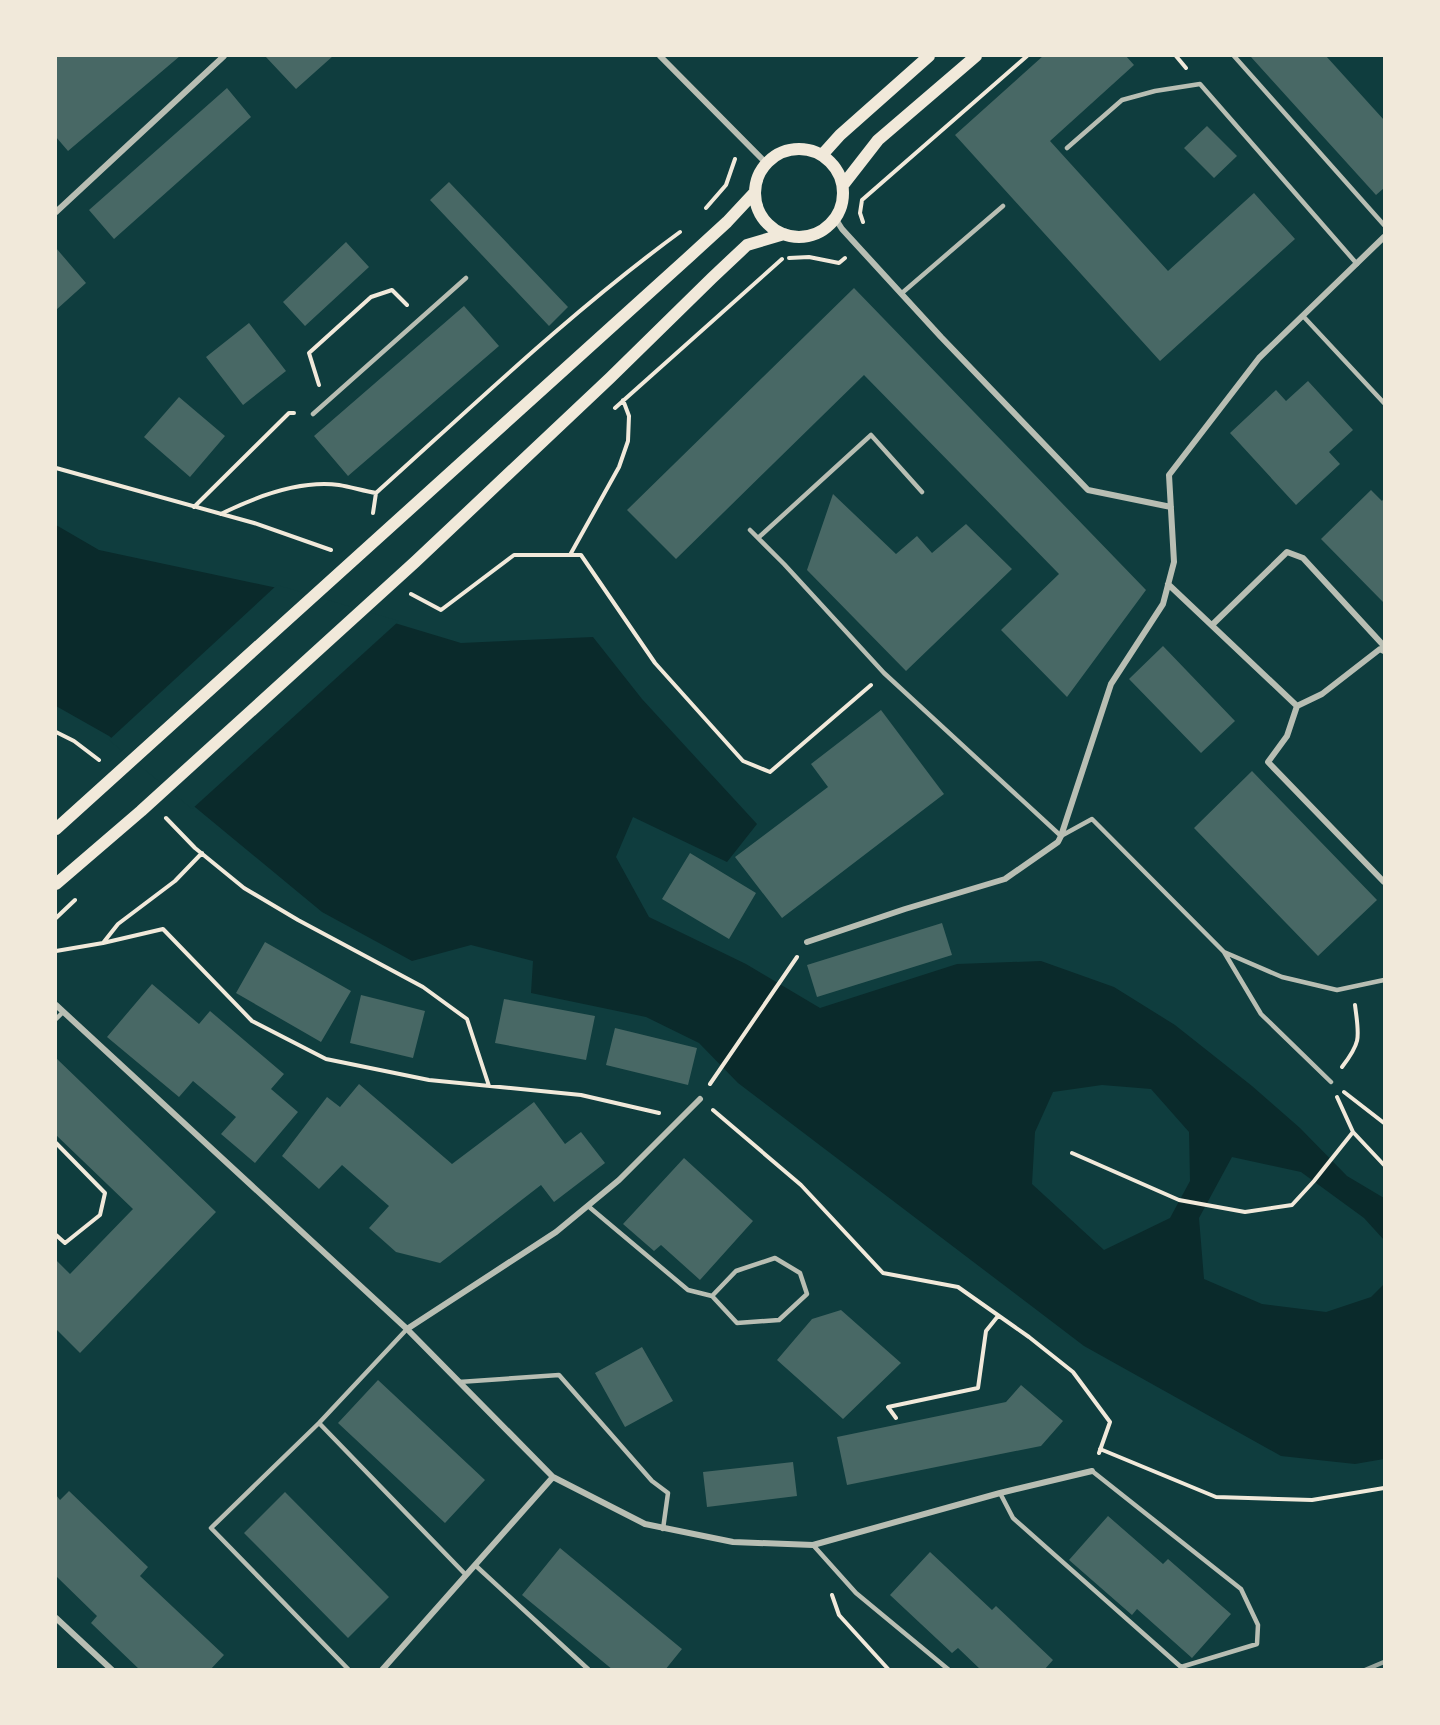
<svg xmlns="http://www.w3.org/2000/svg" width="1440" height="1725" font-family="Quicksand,sans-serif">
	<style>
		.water { fill: #0a2a2b; fill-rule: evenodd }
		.pier { fill: #0f3d3e }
		.building { fill: #486865 }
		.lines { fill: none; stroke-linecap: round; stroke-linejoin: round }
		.path { stroke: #f1e9da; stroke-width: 4 }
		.service { stroke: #b8beb3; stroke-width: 4.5 }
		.minor { stroke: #b8beb3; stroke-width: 6 }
		.secondary { stroke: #f1e9da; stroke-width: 12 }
		.rail { stroke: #97a49c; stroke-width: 4.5 }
	</style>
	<rect width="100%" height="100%" fill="#0f3d3e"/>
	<!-- water -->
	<path class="water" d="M56,525L99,550L282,589L461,643L593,637L642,699L757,824L727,862L633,817L616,857L649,917L746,964L820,1008L957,964L1041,961L1114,987L1175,1025L1252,1086L1300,1128L1347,1176L1384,1198V1240L1364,1218L1301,1172L1232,1157L1199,1218L1204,1279L1262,1304L1326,1312L1371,1297L1384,1284V1459L1355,1464L1281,1456L1084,1346L738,1083L699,1043L646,1017L531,993L533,961L471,945L412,961L322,912L109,736L56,706ZM1102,1085L1151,1089L1189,1132L1190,1181L1170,1218L1104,1250L1032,1184L1035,1132L1053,1092Z"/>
	<!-- pier -->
	<path class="pier" d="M277,585L399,621L192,809L109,740Z"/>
	<!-- building -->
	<path class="building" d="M56,56H180L68,151L56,137Z
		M265,56H333L296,89Z
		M1043,56H1126L1134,65L1050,141L1168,271L1254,193L1295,239L1160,361L955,135Z
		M1253,56H1326L1384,120V188L1376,195L1251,57Z
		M227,88L251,117L114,239L89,210Z
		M1207,126L1237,156L1214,178L1184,148Z
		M449,182L568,307L549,326L430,200Z
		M346,242L369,267L305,326L283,302Z
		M56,248L86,283L56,310Z
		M854,288L1146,590L1067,697L1001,630L1059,574L864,375L676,559L627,510Z
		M464,306L499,346L348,476L314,436Z
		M249,323L286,371L243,405L206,357Z
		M1308,381L1353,430L1329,452L1340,464L1296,505L1230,433L1276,390L1286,401Z
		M179,397L225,436L190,477L144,437Z
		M1371,490L1382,501L1384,498V603L1321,539Z
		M833,494L896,554L917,536L932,553L966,524L1012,569L906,671L807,570Z
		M1163,646L1235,721L1201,753L1129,679Z
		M881,710L944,794L782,918L735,857L828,787L811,764Z
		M1252,771L1377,900L1318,956L1194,828Z
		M690,853L756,893L729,939L662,899Z
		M942,923L952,955L817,997L807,965Z
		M265,942L351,991L321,1042L236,993Z
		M152,984L199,1024L210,1011L284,1074L271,1089L298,1112L255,1163L221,1134L236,1117L193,1081L179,1097L107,1037Z
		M361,995L425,1011L413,1058L350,1043Z
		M504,999L595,1016L586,1060L495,1043Z
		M615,1028L697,1048L688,1085L606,1065Z
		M56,1058L216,1212L80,1353L56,1329V1260L70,1274L133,1209L56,1135Z
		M359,1084L452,1164L534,1102L565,1144L581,1132L605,1163L554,1202L541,1185L440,1263L396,1252L369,1228L389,1206L342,1165L319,1189L282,1156L327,1097L340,1107Z
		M684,1158L753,1221L700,1280L661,1245L654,1251L623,1224Z
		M841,1310L901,1363L843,1419L777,1360L812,1319Z
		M642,1347L673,1401L625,1427L595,1373Z
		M378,1380L485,1480L445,1523L338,1423Z
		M1021,1385L1063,1421L1041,1446L847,1485L837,1437L1006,1402Z
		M793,1462L797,1496L707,1507L703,1472Z
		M69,1491L148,1567L140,1576L224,1655L210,1670H140L91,1623L97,1616L56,1576V1495L60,1500Z
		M285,1492L389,1597L348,1638L244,1533Z
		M1108,1516L1163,1564L1168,1559L1231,1614L1192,1658L1137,1609L1132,1615L1069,1560Z
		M560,1548L682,1649L665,1670H613L522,1595Z
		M930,1552L992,1610L996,1606L1053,1660L1044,1670H981L958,1648L952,1653L890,1595Z"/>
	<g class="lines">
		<!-- path -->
		<path class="path" d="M1176,56L1186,68
			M706,208L726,185L735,159
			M863,222L860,213L862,200L1027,56
			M789,258L809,257L839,263L845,258
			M319,385L309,353L371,297L392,290L407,305
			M615,408L782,259
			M56,468L254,523L331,550
			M194,507L289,413H294
			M373,513L376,493C475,404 572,311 680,232
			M221,514C255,497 300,480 339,485C351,487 364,491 376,493
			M570,555L619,467L628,441L629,416L623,400
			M411,594L441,610L514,555H581L655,663L743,761L770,772L871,685
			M56,732L74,741L99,760
			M166,818L195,848L244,888L298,920L423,987L467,1019L489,1086
			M56,918L75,900
			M103,943L118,924L175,881L202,853
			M56,951L103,943L163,929L252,1021L326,1059L429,1080L581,1095L659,1113
			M1342,1067C1362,1041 1359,1037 1355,1005
			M710,1084L797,957
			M1344,1092L1384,1123
			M1337,1097L1353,1132L1384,1165
			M713,1110L801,1185L883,1273L958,1287L1029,1337L1073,1372L1110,1422L1099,1453
			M56,1143L105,1193L100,1215L65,1243L56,1235
			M1072,1153L1179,1200L1245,1212L1292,1205L1314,1181L1353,1132
			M896,1418L888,1407L978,1388L986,1331L998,1316
			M1100,1449L1216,1497L1312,1500L1384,1488
			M832,1595L839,1615L889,1670"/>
		<!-- service -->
		<path class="service" d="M1234,56L1384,225
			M1067,148L1122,100L1155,91L1200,84L1357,264
			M902,293L1003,206
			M1303,316L1384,403
			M313,414L466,278
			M750,530L784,564L884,673L1061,836L1092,819L1224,952L1261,1014L1331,1082
			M758,538L871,435L922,492
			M1224,952L1282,977L1337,990L1384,980
			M56,1019L63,1012
			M588,1206L688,1290L712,1296L737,1323L779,1320L807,1294L800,1273L775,1258L736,1271L712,1296
			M459,1382L559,1375L652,1481L668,1493L663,1529
			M319,1423L466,1575
			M1000,1493L1013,1518L1181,1667L1257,1644L1258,1625L1241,1589L1092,1471
			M813,1545L856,1593L949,1670
			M475,1565L589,1670
			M349,1670L211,1528L319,1423L407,1329"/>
		<!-- minor -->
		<path class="minor" d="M660,56L766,163
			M56,212L224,56
			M835,218L842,229L941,337L1088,490L1171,507
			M1168,584L1297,706
			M1212,625L1287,552L1303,558L1384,646
			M1384,651L1380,649L1322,694L1297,706L1287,736L1268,762L1384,882
			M807,942L905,909L1005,879L1058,842L1061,836L1111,684L1163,604L1174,562L1169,475L1259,358L1384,237
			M56,1005L407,1329L553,1477L645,1524L733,1542L813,1545L1000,1493L1092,1471
			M407,1329L556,1232L619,1180L700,1099
			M56,1618L112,1670
			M382,1670L553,1477"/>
		<!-- secondary -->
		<path class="secondary" d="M755 193a44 44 0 1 1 88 0a44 44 0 1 1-88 0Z
			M822,155L840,135L929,56
			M843,185L878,140L976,56
			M56,829L691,255L727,222L755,192
			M56,884L141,811L415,562L610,378L712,278L747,245L784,234"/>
		<!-- rail -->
		<path class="rail" d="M1365,1670L1384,1662"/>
	</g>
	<!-- border -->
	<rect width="1440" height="1725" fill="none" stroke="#f1e9da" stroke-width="114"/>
</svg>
